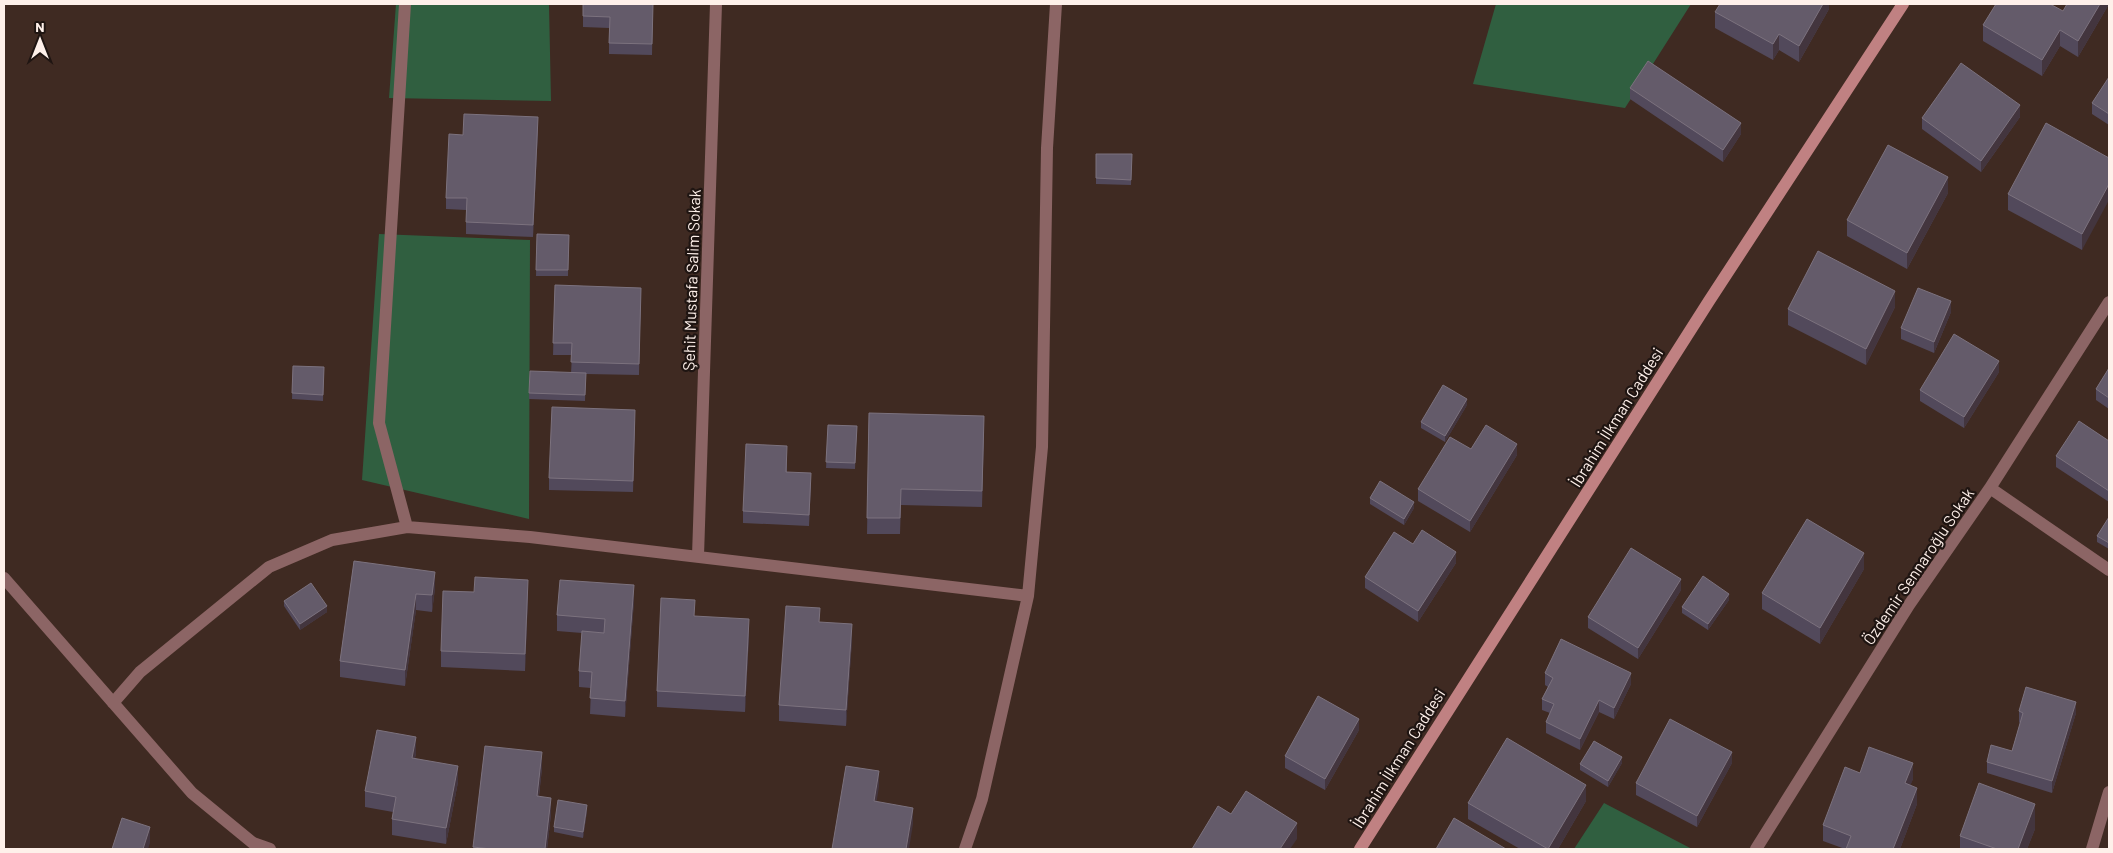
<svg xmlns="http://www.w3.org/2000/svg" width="2113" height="853" font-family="Barlow,sans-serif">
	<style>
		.green { fill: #305f40 }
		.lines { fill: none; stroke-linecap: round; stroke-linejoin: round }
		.street { stroke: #8c6565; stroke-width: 12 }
		.secondary { stroke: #c08182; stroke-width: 12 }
		.wall { fill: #52495b }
		.shaded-wall { fill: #43353e }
		.building { fill: #645b6a; stroke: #7c727e }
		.labels { text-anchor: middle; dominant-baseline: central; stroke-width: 4.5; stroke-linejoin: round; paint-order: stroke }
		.street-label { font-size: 16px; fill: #fef0ea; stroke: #1f1512 }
	</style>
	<rect width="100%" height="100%" fill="#3f2a22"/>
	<!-- green -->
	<path class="green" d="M396,4H549L551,101L389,98Z
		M1496,4H1691L1625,108L1473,84Z
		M379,234L530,240L529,519L362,480Z
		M1604,803L1692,849H1574Z"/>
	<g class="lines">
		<!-- street -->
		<path class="street" d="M405,4L379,423L407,527
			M1990,488L2109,570
			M698,556L716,4
			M4,578L192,793L253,843L270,849
			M113,703L140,672L269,567L332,540L407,527L530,537L1028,596
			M965,849L982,799L1028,596L1042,447L1047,148L1056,4
			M1756,849L1909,605L1990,488L2109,302
			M2092,849L2109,792"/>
		<!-- secondary -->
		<path class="secondary" d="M1360,849L1709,301L1903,4"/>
	</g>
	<!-- wall -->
	<path class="wall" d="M583,4H653L652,55L609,54V28L583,27Z
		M1829,4V9L1799,62L1779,50L1773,60L1715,28V12Z
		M2109,4L2078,57L2060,46L2042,76L1983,41V25Z
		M2109,77V125L2092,114V103Z
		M1630,88L1741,134L1723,162L1630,99Z
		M2020,117L1981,172L1922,129V118Z
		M538,129L533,237L466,234V210L446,209V198L463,135Z
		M1096,154H1132L1131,185L1096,184Z
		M2109,158L2082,250L2008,210V194Z
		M1948,193L1907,269L1847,236V220Z
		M537,234L569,235L568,276H536Z
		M555,285L641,288L639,375L586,374L585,401L529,399V393L571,373L572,355H553Z
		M1895,307L1866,365L1788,325V309Z
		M1951,312L1934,353L1901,339V328Z
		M293,366L324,367L323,401L292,399Z
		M2109,368V409L2096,400V389Z
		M1999,372L1964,428L1920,401V390Z
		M1467,405L1445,442L1421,428V422Z
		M869,413L984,432L982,507L901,505L900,534H867Z
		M635,421L633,492L549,490V478Z
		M828,425L857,426L855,469L826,468Z
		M2109,441V502L2056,467V456Z
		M1471,449L1517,455L1470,532L1418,501V489Z
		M787,457V472L811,484L809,526L743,523V511Z
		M1370,498L1414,508L1404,525L1370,504Z
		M2109,517V549L2097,542V536Z
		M1413,544L1456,563L1418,622L1365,588V577Z
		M354,561L435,588L432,612L416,610L405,686L340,677V661Z
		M1864,569L1820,644L1762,609V593Z
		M1681,590L1638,659L1588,628V617Z
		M528,596L525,671L441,667V651Z
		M1729,600L1708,630L1682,613V607Z
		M284,601L327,612L300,630L284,606Z
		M634,601L625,717L590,714L591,688L579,687V671L582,633L557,631V615Z
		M695,616L749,635L745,712L657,707V691Z
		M820,622L852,640L846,726L779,721V705Z
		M1545,673L1631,684L1614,719L1599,712L1580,750L1546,733V722L1550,713L1542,710V699L1548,687L1545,685Z
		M2019,711L2076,713L2052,793L1987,773V762L2012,751L2020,723L2019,722Z
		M1359,730L1325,790L1285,768V756Z
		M485,746L542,768L539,796L551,814L547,849H473Z
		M416,753L415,758L458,782L446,844L392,835V819L393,812L365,807V791Z
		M1622,763L1608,787L1580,770V764Z
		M1732,763L1697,827L1636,795V783Z
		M1860,773L1913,779L1910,785L1917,804L1900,849H1845L1823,841V825Z
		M1586,801L1558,849H1520L1468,819V803Z
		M587,811L583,838L554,832V827Z
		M2035,829L2027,849H1960V836Z"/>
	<!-- shaded-wall -->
	<path class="shaded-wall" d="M1823,4H1829V9L1799,62V46Z
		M2100,4H2109L2078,57V41Z
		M2060,30V46L2042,76V60Z
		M1779,34V50L1773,60V44Z
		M2020,105V117L1981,172V161Z
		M538,117V129L533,237V225Z
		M1741,123V134L1723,162V150Z
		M1948,177V193L1907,269V253Z
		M2109,184V200L2082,250V234Z
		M1895,291V307L1866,365V349Z
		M1951,301V312L1934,353V342Z
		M1999,361V372L1964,428V417Z
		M1467,399V405L1445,442V436Z
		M1517,444V455L1470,532V521Z
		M1414,502V508L1404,525V519Z
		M1456,552V563L1418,622V611Z
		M1864,553V569L1820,644V628Z
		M435,572V588L432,612V595Z
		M1681,579V590L1638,659V648Z
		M528,580V596L525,671V654Z
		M634,585V601L625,717V701Z
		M416,594V610L405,686V670Z
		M1729,594V600L1708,630V624Z
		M327,606V612L300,630V624Z
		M749,619V635L745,712V696Z
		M852,624V640L846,726V710Z
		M1631,673V684L1614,719V708Z
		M1599,700V712L1580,750V739Z
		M2076,702V713L2052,793V781Z
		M1359,719V730L1325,790V779Z
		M416,737V753L412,774V758Z
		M542,752V768L537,812V796Z
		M1732,752V763L1697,827V816Z
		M1622,757V763L1608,787V781Z
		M1913,763V779L1905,799V783Z
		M458,766V782L446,844V828Z
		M879,771V787L874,817V801Z
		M1586,785V801L1558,849H1548Z
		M1917,788V804L1900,849H1893Z
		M551,798V814L547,849H545Z
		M2035,804V829L2027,849H2018Z
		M587,805V811L583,838V832Z
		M913,808V824L909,849H906Z
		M1297,823V839L1290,849H1280Z
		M150,827V843L148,849H143Z"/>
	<!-- building -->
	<path class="building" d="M583,4H653L652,44L609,43L610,17L583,16Z
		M1720,4H1823L1799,46L1779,34L1773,44L1715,12Z
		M1996,4H2050L2063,11L2067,4H2100L2078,41L2060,30L2042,60L1983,25Z
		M1648,61L1741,123L1723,150L1630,88Z
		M1961,63L2020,105L1981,161L1922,118Z
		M2109,77V114L2092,103Z
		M464,114L538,117L533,225L466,222L467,198H446L449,134L463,135Z
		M2046,123L2109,158V184L2082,234L2008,194Z
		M1888,145L1948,177L1907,253L1847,220Z
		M1096,154H1132L1131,180L1096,178Z
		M537,234L569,235L568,270H536Z
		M1818,251L1895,291L1866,349L1788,309Z
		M555,285L641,288L639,364L571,362L572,343H553Z
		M1918,288L1951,301L1934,342L1901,328Z
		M1954,334L1999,361L1964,417L1920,390Z
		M293,366L324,367L323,395L292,393Z
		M2109,368V398L2096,389Z
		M530,371L586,373L585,395L529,393Z
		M1443,385L1467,399L1445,436L1421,422Z
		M552,407L635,410L633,481L549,478Z
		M869,413L984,416L982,491L901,489L900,518H867Z
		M2079,421L2109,441V491L2056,456Z
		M828,425L857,426L855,463L826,462Z
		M1486,425L1517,444L1470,521L1418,489L1450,437L1471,449Z
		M746,444L787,446L786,472L811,473L809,515L743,511Z
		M1380,481L1414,502L1404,519L1370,498Z
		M2109,517V543L2097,536Z
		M1807,519L1864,553L1820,628L1762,593Z
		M1422,530L1456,552L1418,611L1365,577L1394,532L1413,544Z
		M1631,548L1681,579L1638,648L1588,617Z
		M354,561L435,572L432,595L416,594L405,670L340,661Z
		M1703,576L1729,594L1708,624L1682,607Z
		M475,577L528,580L525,654L441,651L443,591L474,592Z
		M560,580L634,585L625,701L590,698L592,672L579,671L582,631L604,633L605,619L557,615Z
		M311,583L327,606L300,624L284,601Z
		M661,598L695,600L694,616L749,619L745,696L657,691Z
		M786,606L820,608L819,622L852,624L846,710L779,705Z
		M1561,639L1631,673L1614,708L1599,700L1580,739L1546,722L1554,704L1542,699L1553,678L1545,673Z
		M2026,687L2076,702L2052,781L1987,762L1991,745L2012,751L2023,713L2019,711Z
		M1318,696L1359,719L1325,779L1285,756Z
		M1670,719L1732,752L1697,816L1636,783Z
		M377,730L416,737L412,758L458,766L446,828L392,819L396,797L365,791Z
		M1507,738L1586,785L1548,849L1468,803Z
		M1594,741L1622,757L1608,781L1580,764Z
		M485,746L542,752L537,796L551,798L545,849H491L473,847Z
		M1869,747L1913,763L1905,783L1917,788L1893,849H1846L1851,836L1823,825L1845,767L1860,773Z
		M846,766L879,771L874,801L913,808L906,849H832Z
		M1979,783L2035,804L2018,849H1997L1960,836Z
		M1246,791L1297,823L1280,849H1192L1218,806L1231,814Z
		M558,800L587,805L583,832L554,827Z
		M122,818L150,827L143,849H112Z
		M1454,818L1506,849H1436Z"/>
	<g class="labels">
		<!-- street labels -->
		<g class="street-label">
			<text transform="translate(691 280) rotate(-88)">Şehit Mustafa Salim Sokak</text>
			<text transform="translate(1616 417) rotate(-58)">İbrahim İlkman Caddesi</text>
			<text transform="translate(1918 566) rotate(-56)">Özdemir Sennaroğlu Sokak</text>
			<text transform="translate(1398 758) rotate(-58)">İbrahim İlkman Caddesi</text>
		</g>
	</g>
	<!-- border -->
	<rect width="2113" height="853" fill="none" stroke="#fef0ea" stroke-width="10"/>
	<!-- north arrow -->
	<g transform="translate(40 40)" stroke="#1f1512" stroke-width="4" paint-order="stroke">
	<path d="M0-4L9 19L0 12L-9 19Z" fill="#fef0ea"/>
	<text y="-8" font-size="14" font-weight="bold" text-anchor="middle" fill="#fef0ea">N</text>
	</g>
</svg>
